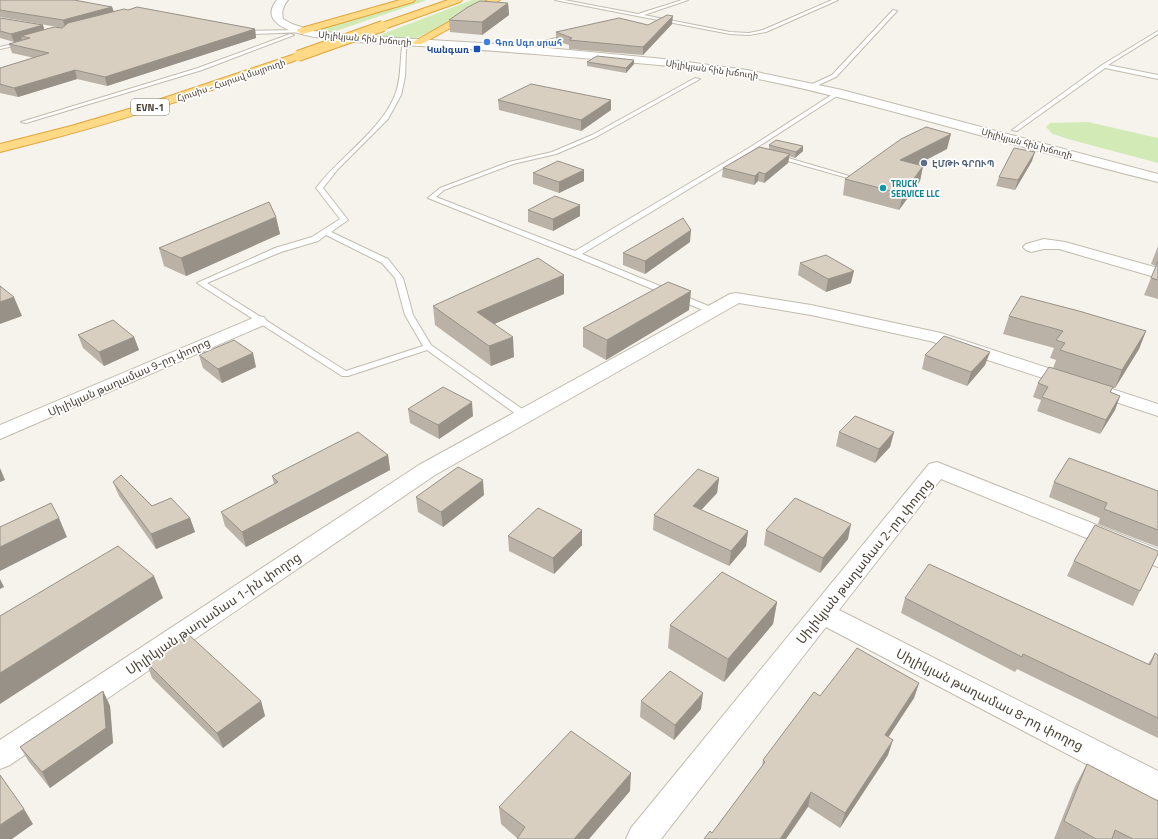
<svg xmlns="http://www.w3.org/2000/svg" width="1158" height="839" font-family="'Titillium Web','Noto Sans Armenian',sans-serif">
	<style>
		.green { fill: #d2eab5 }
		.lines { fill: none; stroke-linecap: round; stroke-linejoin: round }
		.service-casing { stroke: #c2bbae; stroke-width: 2 }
		.minor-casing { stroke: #c2bbae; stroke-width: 2 }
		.tertiary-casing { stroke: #c2bbae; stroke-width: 2 }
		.trunk-casing { stroke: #e0a43c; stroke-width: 2 }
		.service { fill: #fff; fill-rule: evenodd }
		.minor { fill: #fff; fill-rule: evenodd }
		.tertiary { fill: #fff; fill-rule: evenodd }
		.trunk { fill: #ffd985; fill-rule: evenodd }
		.trunk-bridge-casing { stroke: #e0a43c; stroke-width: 12; stroke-linecap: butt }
		.trunk-bridge { stroke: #ffd985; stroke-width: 10 }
		.wall { fill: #bab2a6 }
		.shaded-wall { fill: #979187 }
		.building { fill: #d8cfc1; stroke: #979187 }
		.shop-dot { fill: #3f7fe0; stroke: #fff; stroke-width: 1.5 }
		.transit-dot { fill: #1a4fb4; stroke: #fff; stroke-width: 1.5 }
		.service-dot { fill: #5c6f8a; stroke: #fff; stroke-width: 1.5 }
		.culture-dot { fill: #0f9aa8; stroke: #fff; stroke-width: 1.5 }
		.labels { text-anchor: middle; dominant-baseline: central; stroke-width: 3.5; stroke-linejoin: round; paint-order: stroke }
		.far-street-label { font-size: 9px; fill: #4b4439; stroke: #fff }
		.far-shop-label { font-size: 9px; font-weight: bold; fill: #366cbe; stroke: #fff; text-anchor: start }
		.far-transit-label { font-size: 9px; font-weight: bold; fill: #164399; stroke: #fff; text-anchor: end }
		.far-service-label { font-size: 9px; font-weight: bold; fill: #4e5e75; stroke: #fff; text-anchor: start }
		.far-culture-label { font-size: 9px; font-weight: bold; fill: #0d838f; stroke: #fff; text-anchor: start }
		.shield { fill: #fff; stroke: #817c74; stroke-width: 1 }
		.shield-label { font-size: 10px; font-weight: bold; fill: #4b4439 }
		.street-label { font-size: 11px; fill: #4b4439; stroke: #fff }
		.near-street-label { font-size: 13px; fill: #4b4439; stroke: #fff }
	</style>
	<rect width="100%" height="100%" fill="#f6f3ec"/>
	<!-- green -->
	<path class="green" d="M414,0H427L330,33L322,32L319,29Z
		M472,0H489L427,33L413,39L372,38Z
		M1088,122L1158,138V163L1068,139L1053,134L1046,127L1050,123Z"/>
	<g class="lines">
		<defs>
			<path id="service" d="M555,0H564L638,14L682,0H688L644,15L730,32L749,33L763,30L832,0H838L766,32L749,35L730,34Z
				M893,10L897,11L836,77L812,88H808V86L832,75Z
				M302,30L304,32L252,34L241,32L243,31Z
				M1158,31V34L1108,65L1158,75V79L1105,68L1017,131L1012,130L1102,65Z
				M290,34L294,35L202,70L26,123L21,122L198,68Z
				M569,35L571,37L516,49L514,48Z
				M416,41L420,42L406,48L405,77L401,95L388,119L338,169L323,188L348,220L331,232L388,259L403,278L413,315L431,345L528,413L529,415L528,417H520L427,350L348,376H342L197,283L275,248L312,237L340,219L316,188C339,157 381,131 395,95C401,81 400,63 402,47ZM326,235L382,263L395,278L405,315L423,346L346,371L207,283L281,252L318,241Z
				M21,42L23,44L0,49V47Z
				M695,78L700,79L596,137L556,154L513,164L444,190L436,197L575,251L749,148L836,92H840V94L753,150L582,254L716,309L717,311L716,313H710L573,256L428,198L440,188L509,162L552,152L592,135Z
				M774,155H778L856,178L851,179L774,157Z"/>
			<path id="minor" d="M1044,239L1065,242L1158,268V278L1059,249H1044L1031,252L1026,250L1023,247L1026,244Z
				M736,293L811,305L941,333L1158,404V416L930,341L811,315L739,303L435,475L10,765L0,769V740L419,465L730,294Z
				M258,316L264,317L267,321L264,325L0,439V425Z
				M937,462L1158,549V567L941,479L839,610L1158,771V800L1147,796L826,627L661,839H626L631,828L929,464Z"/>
			<path id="tertiary" d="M277,0H288C283,6 281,12 283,19L292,24L313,31L363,36L516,45L664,59L747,70L842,90L1158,174V182C1074,161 990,138 906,115C854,101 801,87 748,77C704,68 659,65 614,61C534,53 454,48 373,43C355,42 246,38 277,0Z"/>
			<path id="trunk" d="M400,0H415L413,2L306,33L302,34L297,31L298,29Z
				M448,0H462L460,2L387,28L383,29L378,26L379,24Z
				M488,0H500L422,44H414L413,42Z
				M298,53L303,56L302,58C203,95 103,127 0,152V144L71,126L146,104Z"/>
		</defs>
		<!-- service casing -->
		<use href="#service" class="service-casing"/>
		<!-- minor casing -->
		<use href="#minor" class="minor-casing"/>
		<!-- tertiary casing -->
		<use href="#tertiary" class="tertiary-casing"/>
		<!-- trunk casing -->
		<use href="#trunk" class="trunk-casing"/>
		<!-- service -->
		<use href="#service" class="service"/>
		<!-- minor -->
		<use href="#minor" class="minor"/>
		<!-- tertiary -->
		<use href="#tertiary" class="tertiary"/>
		<!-- trunk -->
		<use href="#trunk" class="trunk"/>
		<defs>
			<path id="trunk-bridge" d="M298,56L383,26"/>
		</defs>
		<!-- trunk-bridge casing -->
		<use href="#trunk-bridge" class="trunk-bridge-casing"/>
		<!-- trunk-bridge -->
		<use href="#trunk-bridge" class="trunk-bridge"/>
	</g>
	<!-- wall -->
	<path class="wall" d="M0,0L112,7L114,12L255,29L256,38L107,86L77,79L18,97L0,93V68L34,58L12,53L9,44L22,40L14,42L0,38V18L43,25L44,30L63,28L0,17Z
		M508,3L509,15L482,35L450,32L449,20Z
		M672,24L643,55L569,49V45L556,41V32L648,25Z
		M587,62L634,64L626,73L587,66Z
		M498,100H611V110L581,131L499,110Z
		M769,145L803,151L795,158L789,156L788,163L764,183L758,181L754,185L722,177L723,168L769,149Z
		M947,149L918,164L923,166L920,181L899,210L843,195L845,179Z
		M1032,161L1015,190L996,186L999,177Z
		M584,170V181L559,193L533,184V173Z
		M528,210L580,216L553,231L528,222Z
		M276,217L280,234L186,276L164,266L159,248Z
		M690,242L645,274L623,265V253Z
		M1158,246V299L1144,295L1156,266L1151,264Z
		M800,263L851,283L826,292L798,275Z
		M564,275V294L494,324L514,357L491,366L435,325L433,306Z
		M689,310L606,360L583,347V328Z
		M1009,316L1146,331L1139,349L1115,388H1112L1111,392L1120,396L1115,410L1100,434L1037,411L1041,400L1033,397L1038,383L1053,368L1056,360L1050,358L1054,348L1003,334Z
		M78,335L134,337L139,350L104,366L83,348Z
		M990,352L985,365L967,386L922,369L925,355Z
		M199,355L256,367L222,383L203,368Z
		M408,409L473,416L439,439L410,423Z
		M839,432H894L890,447L875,463L836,446Z
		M388,455L390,470L246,547L225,526L221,512L274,484L272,476Z
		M719,478L717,493L701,510L748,531L746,546L729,566L653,530L654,515Z
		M113,482L152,506L190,518L195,532L156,549L119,496Z
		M1054,482L1158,491V547L1098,524L1100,518L1049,497Z
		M484,495L443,527L418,512L416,497Z
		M766,530L848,539L820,573L764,545Z
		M508,536L582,545L554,574L509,551Z
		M1074,561L1140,591L1133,606L1067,576Z
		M905,598L1148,664L1155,653L1158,655V738L1017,669L1015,672L901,613Z
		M777,602L773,624L724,682L668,648L670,625Z
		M146,662L261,701L265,716L223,748L152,678Z
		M919,683L914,698L888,737V755L840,828L808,807L712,833L762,766L763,760L820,696Z
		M103,691L110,706L113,743L50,788L29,762L20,747Z
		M641,701L701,709L674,740L640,717Z
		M1087,764L1158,839H1054L1075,786Z
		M630,791L589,839H517V838L501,824L499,807Z"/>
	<!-- shaded-wall -->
	<path class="shaded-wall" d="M508,3L509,15L482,35V22Z
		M112,7L115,15L65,28L63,20Z
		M673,16L672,24L643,55V47Z
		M43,25L45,33L21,36L22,40L14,42L11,34Z
		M255,29L256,38L107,86L105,77Z
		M634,60V64L626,73V68Z
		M75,70L77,79L18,97L14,88Z
		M611,100V110L581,131V120Z
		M951,134L947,149L897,175L900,160Z
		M803,146V151L795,158L796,152Z
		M1035,152L1032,161L1015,190L1018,180Z
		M790,154L788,163L764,183L765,174Z
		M923,166L920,181L899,210L903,194Z
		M584,170V181L559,193V182Z
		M759,172L758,181L754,185L755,176Z
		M580,205V216L553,231V219Z
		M276,217L280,234L186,276L181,258Z
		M691,230L690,242L645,274V261Z
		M854,271L851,283L826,292L828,279Z
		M564,275V294L478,331L477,312Z
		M691,291L689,310L606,360L607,340Z
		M14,297L22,316L0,324V302Z
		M1146,331L1139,349L1115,388L1122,370Z
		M134,337L139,350L104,366L99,352Z
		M513,337L514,357L491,366L489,346Z
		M990,352L985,365L967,386L971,372Z
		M253,353L256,367L222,383L218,369Z
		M1120,396L1115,410L1100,434L1106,420Z
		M472,402L473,416L439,439L438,425Z
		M894,432L890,447L875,463L879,449Z
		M388,455L390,470L246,547L242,532Z
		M0,468L5,480L0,482Z
		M719,478L717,493L691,521L693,506Z
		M483,480L484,495L443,527L441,512Z
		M59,518L67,537L0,571V547Z
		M190,518L195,532L156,549L151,534Z
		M851,524L848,539L820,573L823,558Z
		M582,530V545L554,574L553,558Z
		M748,531L746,546L729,566L731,551Z
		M154,576L163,598L0,704V673Z
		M0,579L4,587L0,589Z
		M777,602L773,624L724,682L728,659Z
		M919,683L914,698L880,750L885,735Z
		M103,691L110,706L113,743L50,788L42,772Z
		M703,693L701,709L674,740L675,725Z
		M261,701L265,716L223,748L217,733Z
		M893,740L888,755L840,828L845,813Z
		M631,773L630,791L589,839H574Z
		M811,792L808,807L786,839H780Z
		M24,809L33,824L12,839H0V825Z"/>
	<!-- building -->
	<path class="building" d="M0,0H74L112,7L63,20L0,10Z
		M480,1L508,3L482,22L449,20L468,7Z
		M137,7L255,29L105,77L75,70L14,88L0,84V68L49,53L9,44L30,38L21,36L54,27L62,28L68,23L124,9L128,10Z
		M667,15L673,16L643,47L569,40L572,38L556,32L619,18L648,25Z
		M0,18L43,25L11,34L0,31Z
		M597,56L634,60L626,68L587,62Z
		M531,84L611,100L581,120L498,100Z
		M926,127L951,134L900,160L923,166L903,194L845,179L901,139Z
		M776,140L803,146L796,152L769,145Z
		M759,147L790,154L765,174L759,172L755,176L723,168Z
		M1014,148L1035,152L1018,180L999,177Z
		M558,161L584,170L559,182L533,173Z
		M555,196L580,205L553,219L528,210Z
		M269,202L276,217L181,258L159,248Z
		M683,218L691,230L645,261L623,253Z
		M826,255L854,271L828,279L800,263Z
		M538,258L564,275L477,312L513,337L489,346L433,306Z
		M1158,261V280L1151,278Z
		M668,282L691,291L607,340L583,328Z
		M0,286L14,297L0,302Z
		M1021,296L1079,311L1146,331L1122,370L1060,350L1065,343L1056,340L1063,331L1009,316Z
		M113,320L134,337L99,352L78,335Z
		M944,336L990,352L971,372L925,355Z
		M234,340L253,353L218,369L199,355Z
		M1049,367L1113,387L1110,392L1120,396L1106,420L1042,397L1048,387L1038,383Z
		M443,387L472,402L438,425L408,409Z
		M855,416L894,432L879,449L839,432Z
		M358,432L388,455L242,532L221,512L278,482L272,476Z
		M1069,458L1158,491V530L1104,509L1107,503L1054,482Z
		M458,467L483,480L441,512L416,497Z
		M698,469L719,478L693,506L748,531L731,551L654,515Z
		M121,475L152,506L171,498L190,518L151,534L113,482Z
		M795,498L851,524L823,558L766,530Z
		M51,503L59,518L0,547V527Z
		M538,508L582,530L553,558L508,536Z
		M1095,525L1158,551V554L1140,591L1074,561Z
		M118,546L154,576L0,673V616Z
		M929,564L1150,665L1155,653L1158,655V718L1023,654L1022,657L905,598Z
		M722,572L777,602L728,659L670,625Z
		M188,634L261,701L217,733L146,662Z
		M857,648L919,683L885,735L893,740L845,813L811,792L780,839H704L710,831L712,833L765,762L763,760L814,692L820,696Z
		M670,671L703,693L675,725L641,701Z
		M103,691L106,728L42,772L20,747Z
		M571,731L631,773L574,839H517L525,827L499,807Z
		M1087,764L1158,801V839H1133L1115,830L1112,839H1096L1064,821Z
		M0,775L24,809L0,825Z"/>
	<!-- markers -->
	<circle class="shop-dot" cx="487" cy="42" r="4"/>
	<rect class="transit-dot" x="473" y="45" width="8" height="8" rx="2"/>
	<circle class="service-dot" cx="924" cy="163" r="4"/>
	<circle class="culture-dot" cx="883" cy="188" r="4"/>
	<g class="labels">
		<!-- far-street labels -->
		<g class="far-street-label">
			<text transform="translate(365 38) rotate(5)">Սիլիկյան հին խճուղի</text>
			<text transform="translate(712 69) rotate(8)">Սիլիկյան հին խճուղի</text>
			<text transform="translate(231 80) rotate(-19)">Հյուսիս - Հարավ մայրուղի</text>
			<text transform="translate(1027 143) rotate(15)">Սիլիկյան հին խճուղի</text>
		</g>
		<!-- far-shop labels -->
		<g class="far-shop-label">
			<text x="495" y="42">Գոռ Սգո սրահ</text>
		</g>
		<!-- far-transit labels -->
		<g class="far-transit-label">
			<text x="469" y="49">Կանգառ</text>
		</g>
		<!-- far-service labels -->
		<g class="far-service-label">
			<text x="932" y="163">ԷՄԹԻ ԳՐՈՒՊ</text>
		</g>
		<!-- far-culture labels -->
		<g class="far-culture-label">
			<text x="891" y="183">TRUCK<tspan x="891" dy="10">SERVICE LLC</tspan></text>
		</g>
		<!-- shield labels -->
		<rect class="shield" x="131" y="99" width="38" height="16" rx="3"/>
		<g class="shield-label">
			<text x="150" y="107">EVN-1</text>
		</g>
		<!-- street labels -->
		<g class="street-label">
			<text transform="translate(129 377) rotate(-24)">Սիլիկյան թաղամաս 9-րդ փողոց</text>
		</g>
		<!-- near-street labels -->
		<g class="near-street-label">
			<text transform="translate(864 561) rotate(-51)">Սիլիկյան թաղամաս 2-րդ փողոց</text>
			<text transform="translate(213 613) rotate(-34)">Սիլիկյան թաղամաս 1-ին փողոց</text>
			<text transform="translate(990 699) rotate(27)">Սիլիկյան թաղամաս 8-րդ փողոց</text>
		</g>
	</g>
</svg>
